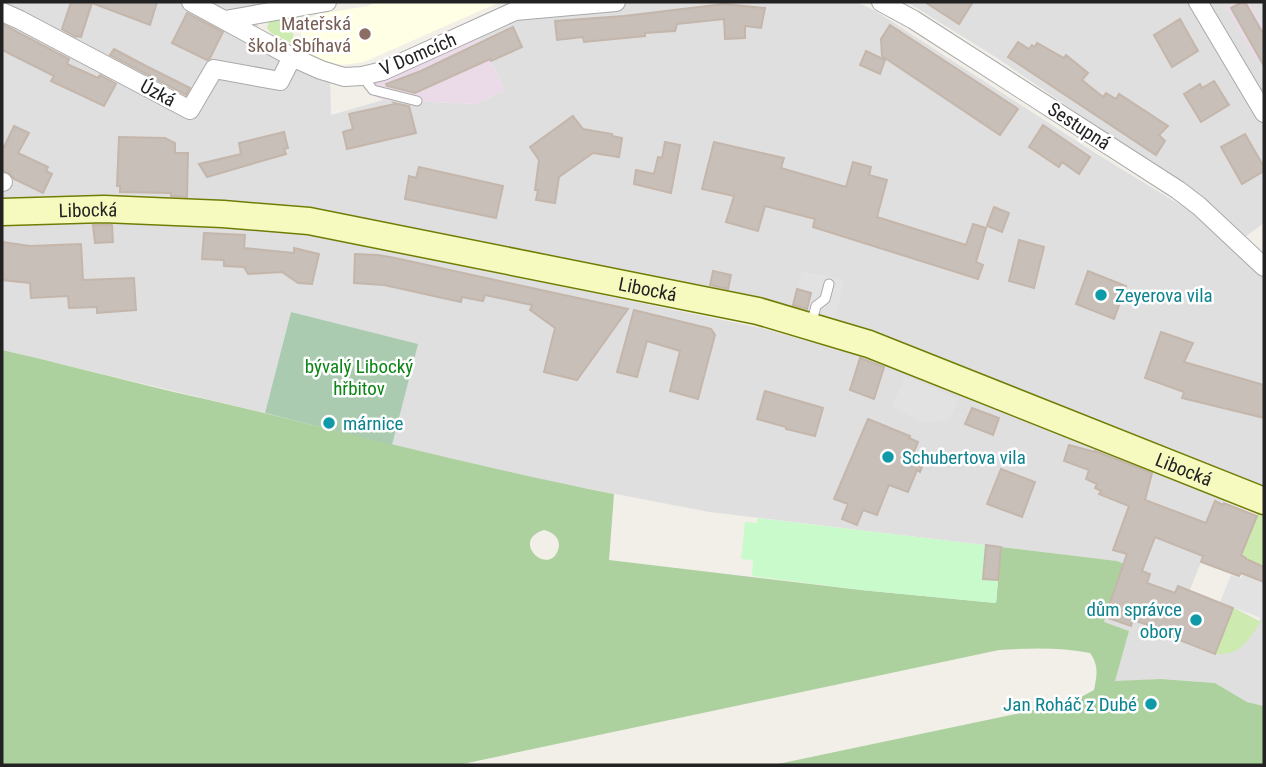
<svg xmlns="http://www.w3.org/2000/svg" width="1266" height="767" font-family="'Roboto Condensed',sans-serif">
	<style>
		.residential { fill: #e0dfdf }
		.industrial { fill: #ebdbe8 }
		.education { fill: #ffffe5 }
		.grass { fill: #cdebb0 }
		.forest { fill: #add19e; fill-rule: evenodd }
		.cemetery { fill: #aacbaf }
		.park { fill: #c8facc }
		.parking { fill: #e2e2e2 }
		.building { fill: #c7bfb8; stroke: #c4b6ab; stroke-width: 2 }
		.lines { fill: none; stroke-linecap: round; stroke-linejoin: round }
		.lane-casing { stroke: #a9a9a9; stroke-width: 11 }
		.street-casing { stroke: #a9a9a9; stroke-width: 20 }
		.secondary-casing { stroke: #707d05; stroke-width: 29 }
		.lane { stroke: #fff; stroke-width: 9 }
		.street { stroke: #fff; stroke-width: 18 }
		.secondary { stroke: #f7fabf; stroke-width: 26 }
		.education-dot { fill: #8d6e63; stroke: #fff; stroke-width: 2.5 }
		.culture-dot { fill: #0f9aa8; stroke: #fff; stroke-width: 2.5 }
		.labels { text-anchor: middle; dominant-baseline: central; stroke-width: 5; stroke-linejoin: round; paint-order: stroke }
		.education-label { font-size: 19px; fill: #785e54; stroke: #fff; text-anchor: end }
		.street-label { font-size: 19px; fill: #222; stroke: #fff }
		.culture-label { font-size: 19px; fill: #0d838f; stroke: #fff; text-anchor: start }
		.park-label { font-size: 19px; fill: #0c8416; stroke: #fff }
	</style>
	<rect width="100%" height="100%" fill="#f2efe9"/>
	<!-- residential -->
	<path class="residential" d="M2,2H280L272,3L258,24L261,46L330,79L331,115L383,100L476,104L505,91L479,36L511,20L508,2H856L874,10L1092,151L1205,220L1264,277V494L867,337L456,246L2,204Z
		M907,2H1264V223L1245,237L1199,196L997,58Z
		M154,222L295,232L328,238L761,328L810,342L860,350L1227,495L1190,590L1232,607L1259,621L1264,612V706L1247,702L1215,683L1161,679L1114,682L1129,631L1104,623L1117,561L709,512L533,478L392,445L417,344L291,312L265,413L2,350V223Z"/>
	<!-- industrial -->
	<path class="industrial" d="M1236,2H1248L1264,28V55L1256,60L1226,7Z
		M479,36L505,91L476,104L383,100L370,94L362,85Z"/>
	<!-- education -->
	<path class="education" d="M376,2H500L364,62L342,65L326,61L311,54L304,47L301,37V31L309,18L319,14L368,6Z"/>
	<!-- grass -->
	<path class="grass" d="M298,16L293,31L294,45L271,33L267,28L269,22L272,20Z
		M1258,513L1264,515V567L1259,565L1241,573L1246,558L1241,555Z
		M1232,607L1261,622C1246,642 1242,655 1215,654Z"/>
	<!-- forest -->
	<path class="forest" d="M2,350C51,361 100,374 149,386C189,396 229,404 268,414C383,442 498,471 614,494L609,560L861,590L996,603L1001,547L1117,561L1124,564L1104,622L1129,631L1115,681L1161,679L1215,683L1247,702L1264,706V765H773L1072,702L1094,690C1097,676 1099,665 1090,653C1061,647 1029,648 999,650L458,765H2ZM544,530C553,532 562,539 558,550C549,577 509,541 544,530Z"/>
	<!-- cemetery -->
	<path class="cemetery" d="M291,312L418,344L392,445L265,413Z"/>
	<!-- park -->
	<path class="park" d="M758,518L1001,547L996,603L861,590L752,576L753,560L741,559L745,522L757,523Z"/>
	<!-- parking -->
	<path class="parking" d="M802,271L844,280L835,320L807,312L811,293L797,289Z
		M905,376L959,399L950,419L924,423L892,407Z
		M1243,574L1264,582V612L1261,618L1220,602L1231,575L1241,578Z"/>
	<!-- building -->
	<path class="building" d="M71,2H157L150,25L92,3L81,37L77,36L76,37L62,29Z
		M925,2H973L959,24Z
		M1242,2H1245L1264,35V66L1231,8Z
		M724,4L765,8L761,28L745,26V38L725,39L724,19L677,24L675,31L645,33V36L584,42L583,37L557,40L555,21L624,16Z
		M187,13L223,32L210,58L207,60L172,43Z
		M1180,19L1198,51L1172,67L1154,35Z
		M2,24L69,59L67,64L98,78L100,75L116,84L104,106L51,81L54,76L2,50Z
		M890,25L1018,109L1000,135L882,56L881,39Z
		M513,27L522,47L491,61L490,59L415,93L387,86L386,84L421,71Z
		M1018,42L1029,49L1032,45L1035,47L1037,43L1064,58L1066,55L1088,73L1082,80L1103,97L1106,93L1116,99L1119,94L1168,126L1159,135L1165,141L1156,155L1008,57Z
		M114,49L146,66L190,88L186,95L110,55Z
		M866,51L885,60L880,74L860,65Z
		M1214,81L1229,105L1201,122L1184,94L1200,84L1202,88Z
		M394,103L409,106L416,133L347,149L343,132L353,129L349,114L395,104Z
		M573,116L583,129L612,134V136L622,138L619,157L593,153L559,177L555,203L536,200L538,190H535L539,160L530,147Z
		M1043,125L1090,157L1079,174L1062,162L1059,167L1029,147Z
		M14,126L29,133L18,153L48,167L46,171L52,174L43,193L14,179L9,173L2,171V146L4,147Z
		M284,132L288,148L284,149L286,154L207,177L199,164L241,154L239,143Z
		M1245,134L1264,167V171L1242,184L1221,147Z
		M119,137L165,138L175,143V153H188L187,197L171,196V193L120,192V186H117Z
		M665,142L680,145L671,193L634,184L636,170L654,174L658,157L662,158Z
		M714,142L784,158L781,168L846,187L853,162L871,167L869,175L887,180L877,217L966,245L973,224L986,228L976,262L983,265L978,279L813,227L815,219L765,206L758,231L726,222L734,196L702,189Z
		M419,167L503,186L496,218L405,199L409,176L416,178Z
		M994,207L1009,213L1002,232L987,226Z
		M93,225H112L113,242L95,243Z
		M204,233L245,235L244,248L294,253V248L319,254L312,284L298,283L282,272L248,274L244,267L224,266V260L202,259Z
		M1019,240L1044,247L1034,288L1009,281Z
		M2,242L30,246L81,244L83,280L134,278L136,310L97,313V307L69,308L68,296L31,298L30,283L2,280Z
		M355,254L378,255L395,258L628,309L577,380L544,372L555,328L530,310L532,305L485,295L483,301L462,297L461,302L384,285L354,283Z
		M713,271L731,275L728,289L710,285Z
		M1088,271L1126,286L1114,319L1076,304Z
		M797,289L811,293L807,309L793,305Z
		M634,310L711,329L715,335L698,399L670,391L680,351L647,341L637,377L617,372Z
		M1161,332L1193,343L1184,362L1264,385V418L1182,398L1184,392L1145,378Z
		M860,358L884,367L874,399L850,390Z
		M765,391L823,408L815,436L786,429V427L757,419Z
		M972,408L999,418L993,435L965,424Z
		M868,419L910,436L909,438L918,442L914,452L926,457L920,472L917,470L908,492L889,485L877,515L863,510L857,525L842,519L848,504L834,499Z
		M1069,445L1095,452V451L1152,473L1145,500L1206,523L1215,501L1223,505L1224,503L1257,516L1241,555L1246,558V559L1264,567V582L1241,573L1239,576L1201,562L1203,556L1155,537L1142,571L1150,574L1147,583L1175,593L1178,586L1233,608L1215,654L1159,632L1160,629L1133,620L1131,626L1105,617L1127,554L1113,550L1129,506L1099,494L1101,491L1095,488L1097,484L1086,479L1089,470L1064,461Z
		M1001,469L1035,482L1022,517L987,504Z
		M986,545L1001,547L998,580L983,579Z"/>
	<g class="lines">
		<defs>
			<path id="lane" d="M362,76L373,90L417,101
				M811,325L816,306L825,299L829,284"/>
			<path id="street" d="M191,2L292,57L321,70L344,77L362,76L383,71L515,11L616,2
				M881,2L914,20L1178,190L1199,206L1264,267
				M1198,2L1264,113
				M2,12L20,20L190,110L214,69L280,81L292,57
				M225,20L327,2
				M2,182H3"/>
			<g id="secondary">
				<path id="s1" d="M2,212L104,209L223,214L309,221L758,311L869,344L1264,501"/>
			</g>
		</defs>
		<!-- lane casing -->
		<use href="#lane" class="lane-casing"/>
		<!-- street casing -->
		<use href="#street" class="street-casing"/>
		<!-- secondary casing -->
		<use href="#secondary" class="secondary-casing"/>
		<!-- lane -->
		<use href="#lane" class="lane"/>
		<!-- street -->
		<use href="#street" class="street"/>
		<!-- secondary -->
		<use href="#secondary" class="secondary"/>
	</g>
	<!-- markers -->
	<circle class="education-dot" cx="365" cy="34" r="7"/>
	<g class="culture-dot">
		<circle cx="1101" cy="295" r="7"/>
		<circle cx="329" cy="423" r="7"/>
		<circle cx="888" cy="457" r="7"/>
		<circle cx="1196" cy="620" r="7"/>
		<circle cx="1151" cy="704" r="7"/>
	</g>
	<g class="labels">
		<!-- education labels -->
		<g class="education-label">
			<text x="351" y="23">Mateřská<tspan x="351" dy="22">škola Sbíhavá</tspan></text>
		</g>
		<!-- street labels -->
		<g class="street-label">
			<text transform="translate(418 54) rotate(-23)">V Domcích</text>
			<text transform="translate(158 93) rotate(28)">Úzká</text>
			<text transform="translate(1079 126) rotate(33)">Sestupná</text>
			<text stroke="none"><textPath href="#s1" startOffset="86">Libocká</textPath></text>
			<text stroke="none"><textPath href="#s1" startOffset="653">Libocká</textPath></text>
			<text stroke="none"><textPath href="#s1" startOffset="1220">Libocká</textPath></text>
		</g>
		<!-- culture labels -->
		<g class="culture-label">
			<text x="1115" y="295">Zeyerova vila</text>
			<text x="343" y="423">márnice</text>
			<text x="902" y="457">Schubertova vila</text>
			<text x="1182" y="609" text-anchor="end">dům správce<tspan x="1182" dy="22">obory</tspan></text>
			<text x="1137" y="704" text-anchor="end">Jan Roháč z Dubé</text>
		</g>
		<!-- park labels -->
		<g class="park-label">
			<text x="359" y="366">bývalý Libocký<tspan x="359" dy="22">hřbitov</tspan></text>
		</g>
	</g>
	<!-- border -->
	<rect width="1266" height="767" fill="none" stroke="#222222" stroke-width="7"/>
</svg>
